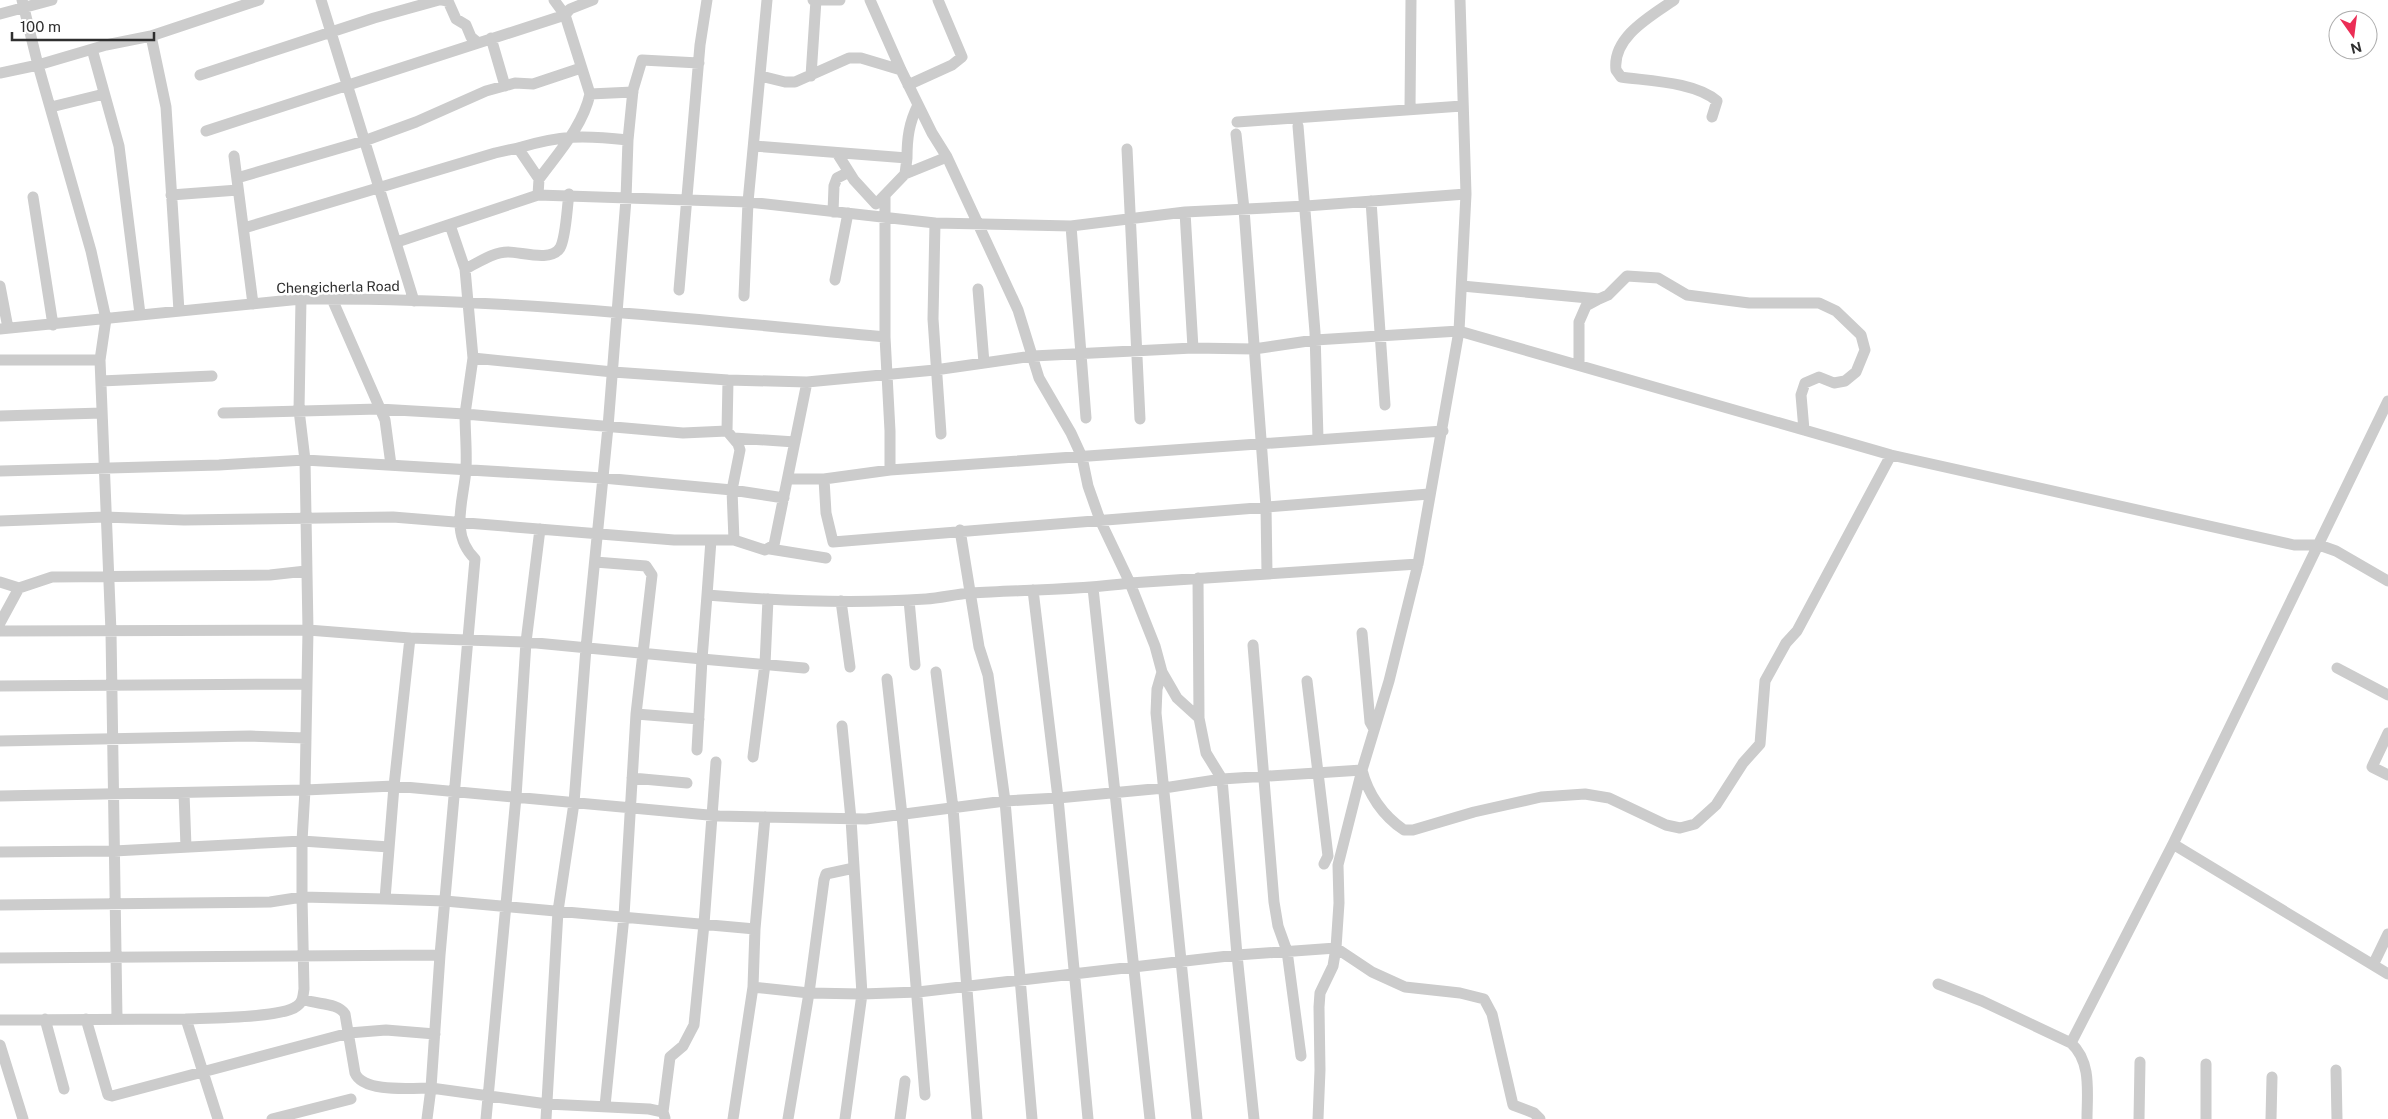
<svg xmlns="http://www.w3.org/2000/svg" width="2388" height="1119" font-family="'Public Sans',sans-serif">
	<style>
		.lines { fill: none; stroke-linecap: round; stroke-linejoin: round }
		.minor { stroke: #ccc; stroke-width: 11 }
		.labels { text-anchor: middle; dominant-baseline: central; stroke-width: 5; stroke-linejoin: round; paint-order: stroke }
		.street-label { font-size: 14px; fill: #2f2f2f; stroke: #fff }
	</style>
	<rect width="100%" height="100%" fill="#fff"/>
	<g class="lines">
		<!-- minor -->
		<path class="minor" d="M22,0L38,65L91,251L106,319L100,360L111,632L117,1018
			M321,0L414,301
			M442,0L448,1L456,19L466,25L471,37L477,42
			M813,0H840
			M870,0L901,70L932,133L947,157L1018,310L1039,378L1071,433L1082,457L1088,486L1100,520L1130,583L1155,646L1162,672L1177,698L1199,718L1206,753L1222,779L1237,955L1254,1119
			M1674,0C1651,16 1612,37 1616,70L1621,77C1649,81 1695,82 1717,101L1712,117
			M0,14L52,0
			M151,36L166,107L179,311
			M491,38L505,86
			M92,49L119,146L140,314
			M0,73L38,65L106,45L151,36L259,0
			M200,75L374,18L439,0
			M761,76L785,82H795L849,58H861L901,70
			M811,76L816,0
			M908,85L952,65L962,57L938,0
			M590,94L633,92
			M51,107L104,94
			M1410,109L1411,0
			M1237,122L1462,106
			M1298,126L1315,332L1318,439
			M206,131L565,15L570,9L593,0
			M1236,134L1244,209L1266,507L1267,573
			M754,146L907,158L905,174L947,157
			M1127,149L1140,419
			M837,153L854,180L876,204
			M234,156L253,304
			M907,158C907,138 909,123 918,105
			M237,178L364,141L416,122L486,91L515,83L533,84L581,68
			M539,179C558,153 583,126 590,94L565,15L554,0
			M171,195L238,190
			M538,195L539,179L518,148C561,135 583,135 628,140
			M885,196V337L890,431V470
			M33,197L53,325
			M880,200L905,174
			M1371,201L1385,405
			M833,212L834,186L837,178L849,172
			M935,223L1071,226L1185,212
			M450,225L465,269L473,358L613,372L728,380L807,382L935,370L1033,356L1193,348L1254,349L1315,340L1459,331L1891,455L2294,545H2319L2336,551L2388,581
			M1071,226L1086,418
			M244,228L495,153L518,148
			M397,242L538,195L748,202L935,223L933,319L941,434
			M465,269C478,263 493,252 508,252C522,252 551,262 560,248C566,238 567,207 569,194
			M835,280L848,213
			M0,286L8,328
			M1462,286L1599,299L1608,295L1627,276L1658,278L1687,295L1749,303H1819L1836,311L1861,335L1865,350L1856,372L1845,381L1834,383L1819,377L1805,383L1801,395L1804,430
			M978,289L984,363
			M679,290L700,45L707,0
			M744,296L748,202L767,0
			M301,299L299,410L305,460L603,478L732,490L740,450L738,444L727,431
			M332,299L385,420L391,465
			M0,329L301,299C496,297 691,319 885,337
			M1193,348L1185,212L1306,206L1466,194
			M0,360H100
			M1579,365V322L1586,306L1599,299
			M101,381L212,376
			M223,413L379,409L465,414L473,358
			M0,416L102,413
			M734,438L795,442
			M0,471L219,465L305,460L308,630L305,790L0,796
			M788,479H824L890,470L1443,431
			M824,479L826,513L833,542L1429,494
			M0,521L105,517L184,520L393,517L674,540H734L765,550L774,545L807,382
			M960,530L979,647L988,675L1005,801L1032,1119
			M734,540L732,490L784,498
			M770,549L826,558
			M595,562L646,566L652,575L636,714L624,916L605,1106
			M1418,564L1130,583C1077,590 1024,590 971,593C956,594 941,598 926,599C853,604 779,601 707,595L702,659L526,642L410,638L394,786L385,899L445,901L755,929L753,987L809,993L862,994L918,992L1237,955L1336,948L1372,972L1405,987L1460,993L1484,999L1492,1014L1513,1105L1534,1113L1540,1119
			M1198,578L1199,718
			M0,582L19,588
			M1093,588L1150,1119
			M1033,590L1058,798L1088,1119
			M707,595L711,540
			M909,600L915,665
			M841,601L850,667
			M0,623L19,588L52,577L270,575L306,571
			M0,631L308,630L410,638
			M1362,633L1370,722L1374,729
			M1253,645L1274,902L1278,926L1287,951L1301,1056
			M2337,668L2388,695
			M936,672L953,808L977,1119
			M1162,672L1157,689L1156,713L1197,1119
			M887,679L902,815L925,1095
			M1307,681L1328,856L1324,864
			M0,686L307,684
			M636,714L699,719
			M842,726L851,819L862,994L845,1119
			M2388,733L2372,767L2388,775
			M0,741L250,736L306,738
			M697,750L702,659L804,668
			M753,757L765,664L768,599
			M632,778L687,783
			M184,793L186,847
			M2173,844L2388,974
			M0,852L114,851L302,841L389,847
			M0,905L270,902L302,897V841L305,790L394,786L719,816L866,819L1005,801L1058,798L1164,788L1222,779L1362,770C1368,794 1383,816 1404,830H1413L1474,812L1541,797L1585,794L1609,798L1666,825L1680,828L1695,824L1716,805L1743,763L1760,744L1765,681L1786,643L1797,631L1891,455
			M755,929L765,817
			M0,958L440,955
			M2373,965L2388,934
			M1938,984L1982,1001L2071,1043
			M303,999C316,1005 337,1002 345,1014L355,1073C363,1093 412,1088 431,1088L440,955L475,559C449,534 464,500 466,469C467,451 465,432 465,414L683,433L727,431L728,380
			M45,1019L64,1089
			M86,1019L108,1095L112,1096L349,1033L386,1030L435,1034
			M186,1019C208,1018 283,1018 297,1006C303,1002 303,996 304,989L302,897L385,899
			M0,1020L186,1019L218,1119
			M0,1045L23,1119
			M2206,1064V1119
			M2336,1070L2337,1119
			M663,1112L670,1057L683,1046L694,1025L704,924L716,762
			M272,1119L351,1099
			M427,1119L431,1088L547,1104L649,1109L663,1112L665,1118
			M486,1119L516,797L526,642L540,529
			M546,1119L558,911L574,803L586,648L608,427L626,199L628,140L633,90L642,60L699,63
			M733,1119L753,987
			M788,1119L809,993L824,880L826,874L854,868
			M900,1119L905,1081
			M1318,1119L1320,1070L1319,1007L1320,993L1333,966L1336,948L1339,903L1338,865L1362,770L1389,681L1418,564L1459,331L1466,194L1460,0
			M2087,1119C2087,1093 2092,1062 2071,1043L2173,844L2388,401
			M2139,1119L2140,1062
			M2271,1119L2272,1077"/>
	</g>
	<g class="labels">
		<!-- street labels -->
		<g class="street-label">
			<text transform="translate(338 287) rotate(-1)">Chengicherla Road</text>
		</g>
	</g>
	<!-- north arrow -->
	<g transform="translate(2353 35) rotate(166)"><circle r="24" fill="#ffffff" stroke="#acacac"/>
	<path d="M0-4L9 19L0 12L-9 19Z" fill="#eb2d55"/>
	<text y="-8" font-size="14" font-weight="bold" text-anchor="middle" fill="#2f2f2f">N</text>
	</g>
	<!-- scale -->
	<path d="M12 32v8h142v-8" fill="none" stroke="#2f2f2f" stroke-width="2.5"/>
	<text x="20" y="32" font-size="15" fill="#2f2f2f" stroke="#ffffff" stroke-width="4" paint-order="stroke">100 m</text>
</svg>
